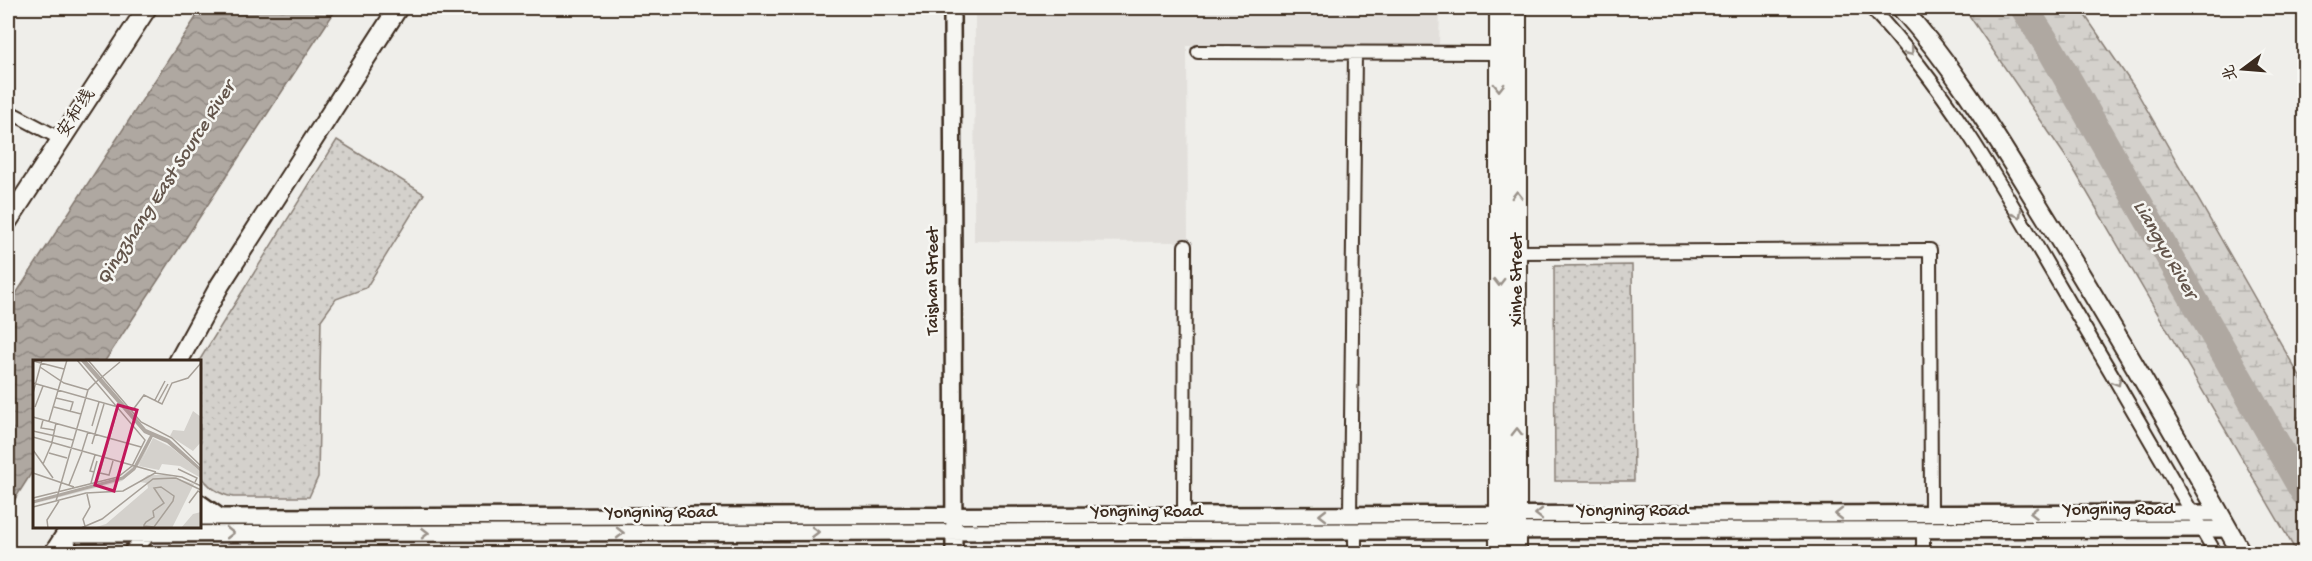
<svg xmlns="http://www.w3.org/2000/svg" width="2312" height="561" font-family="'Gochi Hand','LXGW WenKai TC',sans-serif">
	<style>
		.built { fill: #e2dfdb }
		.grass { fill: url(#grass-dots); stroke: #887e75; stroke-width: 1.5 }
		.wetland { fill: url(#wetland-marsh); stroke: #887e75; stroke-width: 1.5 }
		.water { fill: url(#water-waves); stroke: #81766d; stroke-width: 1.5 }
		.lines { fill: none; stroke-linecap: round; stroke-linejoin: round }
		.river { stroke: #afa8a1; stroke-width: 28 }
		.minor-casing { stroke: #3b2a1e; stroke-width: 16 }
		.tertiary-casing { stroke: #3b2a1e; stroke-width: 20 }
		.secondary-casing { stroke: #3b2a1e; stroke-width: 22 }
		.minor { stroke: #f6f6f2; stroke-width: 12 }
		.tertiary { stroke: #f6f6f2; stroke-width: 15 }
		.secondary { stroke: #f6f6f2; stroke-width: 18 }
		.oneway { stroke: #989088 }
		.labels { text-anchor: middle; dominant-baseline: central; stroke-width: 5; stroke-linejoin: round; paint-order: stroke }
		.street-label { font-size: 18px; fill: #3b2a1e; stroke: #f6f6f2 }
		.water-label { font-size: 20px; font-style: italic; fill: #64564c; stroke: #f6f6f2 }
		.inset-river { fill: none; stroke: #afa8a1; stroke-width: 3 }
		.inset-road { fill: none; stroke: #a7a098; stroke-width: 1.5 }
		.view { fill: #c2185b; fill-opacity: 0.15; stroke: #c2185b; stroke-width: 3 }
		.inset-edge { fill: none; stroke: #3b2a1e; stroke-width: 3 }
	</style>
	<defs>
		<pattern id="grass-dots" width="8" height="8" patternUnits="userSpaceOnUse" patternTransform="scale(1.5)"><rect width="8" height="8" fill="#d4d1cc"/><path d="M2 2h.1M6 6h.1" fill="none" stroke="#b7b4af" stroke-width="1.8" stroke-linecap="round"/></pattern>
		<pattern id="wetland-marsh" width="20" height="14" patternUnits="userSpaceOnUse" patternTransform="scale(1.5)"><rect width="20" height="14" fill="#d4d1cc"/><path d="M1 5h8M5 5V1M11 12h8M15 12V8" fill="none" stroke="#b7b4af"/></pattern>
		<pattern id="water-waves" width="16" height="10" patternUnits="userSpaceOnUse" patternTransform="scale(1.5)"><rect width="16" height="10" fill="#afa8a1"/><path d="M0 5q4-4 8 0t8 0" fill="none" stroke="#908983"/></pattern>
	</defs>
	<rect width="100%" height="100%" fill="#efeeea"/>
	<filter id="ink" filterUnits="userSpaceOnUse"><feTurbulence type="fractalNoise" baseFrequency=".0167" numOctaves="2"/><feDisplacementMap in="SourceGraphic" scale="12" xChannelSelector="R" yChannelSelector="G"/><feConvolveMatrix kernelMatrix="1 2 1 2 8 2 1 2 1" color-interpolation-filters="sRGB"/></filter>
	<g filter="url(#ink)">
		<!-- built -->
		<path class="built" d="M975,8H1440L1439,45L1187,46L1188,242L974,241Z"/>
		<!-- grass -->
		<path class="grass" d="M337,140L424,194L366,288L336,299L321,320L318,477L309,497H233C218,494 208,487 200,474L199,361Z
			M1632,265L1634,481H1555L1554,266Z"/>
		<!-- wetland -->
		<path class="wetland" d="M1964,8H2080L2134,87L2304,384V553H2297L2070,163Z"/>
		<!-- water -->
		<path class="water" d="M202,8H337L105,361L34,362V469L8,510V306Z"/>
		<g class="lines">
			<!-- river -->
			<path class="river" d="M2024,8L2051,50L2304,492"/>
			<defs>
				<path id="minor" d="M1871,8C1945,87 1999,181 2053,274C2108,367 2162,460 2216,554
					M1198,52L1499,53
					M8,111L61,139
					M1517,252L1930,250L1931,513
					M1184,515L1185,246
					M1350,515L1355,53
					M1923,530V554
					M1355,554V531"/>
				<path id="tertiary" d="M952,8L954,554
					M200,503L220,517
					M200,517L2219,513
					M69,554L66,534L2228,529
					M130,554L148,534"/>
				<path id="secondary" d="M1499,8V554
					M1517,8V554
					M1901,8C1957,70 1999,142 2043,213C2112,324 2178,439 2242,554
					M8,221L147,8
					M178,362L220,285L398,8
					M53,554L71,526"/>
			</defs>
			<!-- minor casing -->
			<use href="#minor" class="minor-casing"/>
			<!-- tertiary casing -->
			<use href="#tertiary" class="tertiary-casing"/>
			<!-- secondary casing -->
			<use href="#secondary" class="secondary-casing"/>
			<!-- minor -->
			<use href="#minor" class="minor"/>
			<!-- tertiary -->
			<use href="#tertiary" class="tertiary"/>
			<!-- secondary -->
			<use href="#secondary" class="secondary"/>
		</g>
		<!-- one-way arrows -->
		<defs><path id="oneway-chevron" d="M-2-3.5L2.5 0L-2 3.5" fill="none" stroke-width="1.6" stroke-linecap="round" stroke-linejoin="round" transform="scale(1.5)"/></defs>
		<g class="oneway">
			<use href="#oneway-chevron" transform="translate(1910 52) rotate(51)"/>
			<use href="#oneway-chevron" transform="translate(1499 87) rotate(90)"/>
			<use href="#oneway-chevron" transform="translate(1517 195) rotate(-90)"/>
			<use href="#oneway-chevron" transform="translate(2018 214) rotate(60)"/>
			<use href="#oneway-chevron" transform="translate(1499 282) rotate(90)"/>
			<use href="#oneway-chevron" transform="translate(2117 382) rotate(60)"/>
			<use href="#oneway-chevron" transform="translate(1517 432) rotate(-90)"/>
			<use href="#oneway-chevron" transform="translate(2034 513) rotate(180)"/>
			<use href="#oneway-chevron" transform="translate(1539 514) rotate(180)"/>
			<use href="#oneway-chevron" transform="translate(1839 514) rotate(180)"/>
			<use href="#oneway-chevron" transform="translate(1323 515) rotate(180)"/>
			<use href="#oneway-chevron" transform="translate(815 532)"/>
			<use href="#oneway-chevron" transform="translate(230 533)"/>
			<use href="#oneway-chevron" transform="translate(425 533)"/>
			<use href="#oneway-chevron" transform="translate(620 533)"/>
		</g>
	</g>
	<g class="labels">
		<!-- street labels -->
		<g class="street-label">
			<text transform="translate(77 114) rotate(-57)">安和线</text>
			<text transform="translate(1517 280) rotate(-90)">Xinhe Street</text>
			<text transform="translate(933 281) rotate(-90)">Taishan Street</text>
			<text x="2119" y="510">Yongning Road</text>
			<text x="1633" y="511">Yongning Road</text>
			<text x="1147" y="512">Yongning Road</text>
			<text x="661" y="513">Yongning Road</text>
		</g>
		<!-- water labels -->
		<g class="water-label">
			<text transform="translate(167 184) rotate(-57)">Qingzhang East Source River</text>
			<text transform="translate(2164 250) rotate(60)">Liangyu River</text>
		</g>
	</g>
	<!-- overview -->
	<g transform="translate(33 360)">
		<rect width="168" height="168" fill="#efeeea"/>
		<path d="M120,78L138,87L168,112V118L147,106L129,104L126,110L106,106ZM115,115H134L161,124L139,168H60L73,164L115,128L114,123L106,122Z" fill="#d4d1cc"/>
		<path d="M160,51L168,57V82L160,91L137,76L140,70L151,71ZM168,152V168H148L160,154Z" fill="#d4d1cc"/>
		<path d="M116,77L119,78L108,103L89,121L0,144L88,117L102,105Z" fill="#d4d1cc"/>
		<path d="M47,0H53L113,69L136,79L168,108V112L134,83L111,73Z" fill="#afa8a1"/>
		<path class="inset-river" d="M0,142L90,118L101,109L119,75"/>
		<path class="inset-road" d="M55,0L108,62L139,78L168,106M0,1L31,9M7,7L31,23L55,30M63,22L87,2M0,23L85,47L64,122M0,33L9,0M23,38L40,42L37,52M122,40L132,21M125,42L135,24M2,47L10,26M21,47L48,54M99,51L111,35L129,44L139,23L155,18L168,3M0,57L108,87M10,60L8,68L21,70M16,61L34,0M59,66L66,42M0,71L40,80M0,77L123,112M19,82L23,63M59,84L71,44M0,90L20,118M49,91L55,72M16,93L34,98M10,104L19,83M145,109L164,118L162,122M61,112L57,111L62,95M0,113L41,127M67,113L76,115L80,101M58,123L64,101M36,125L49,92M0,138L85,117L99,106L112,80L44,0M23,141L55,30L63,22M156,143L165,131L168,133M0,147L53,133L90,131L122,113L149,117L168,126M52,166L50,159L57,147L54,134M15,168L14,160L26,141M48,168L69,159L120,119L143,118L168,130M111,168V165L113,162L121,157L120,151L131,143L121,128L128,127L141,136L140,141L121,167L111,166"/>
		<path class="view" d="M85,45L104,50L81,131L62,125Z"/>
		<rect width="168" height="168" class="inset-edge"/>
	</g>
	<!-- margin -->
	<rect width="2312" height="561" fill="none" stroke="#f6f6f2" stroke-width="30"/>
	<rect x="15" y="15" width="2282" height="531" fill="none" stroke="#3b2a1e" stroke-width="2" filter="url(#ink)"/>
	<!-- north arrow -->
	<g transform="translate(2243 69) rotate(254)" stroke="#f6f6f2" stroke-width="4.5" paint-order="stroke">
	<path d="M0-4.5L10 22L0 15L-10 22Z" fill="#3b2a1e"/>
	<text y="-9" font-size="16" font-weight="bold" text-anchor="middle" fill="#3b2a1e">北</text>
	</g>
</svg>
